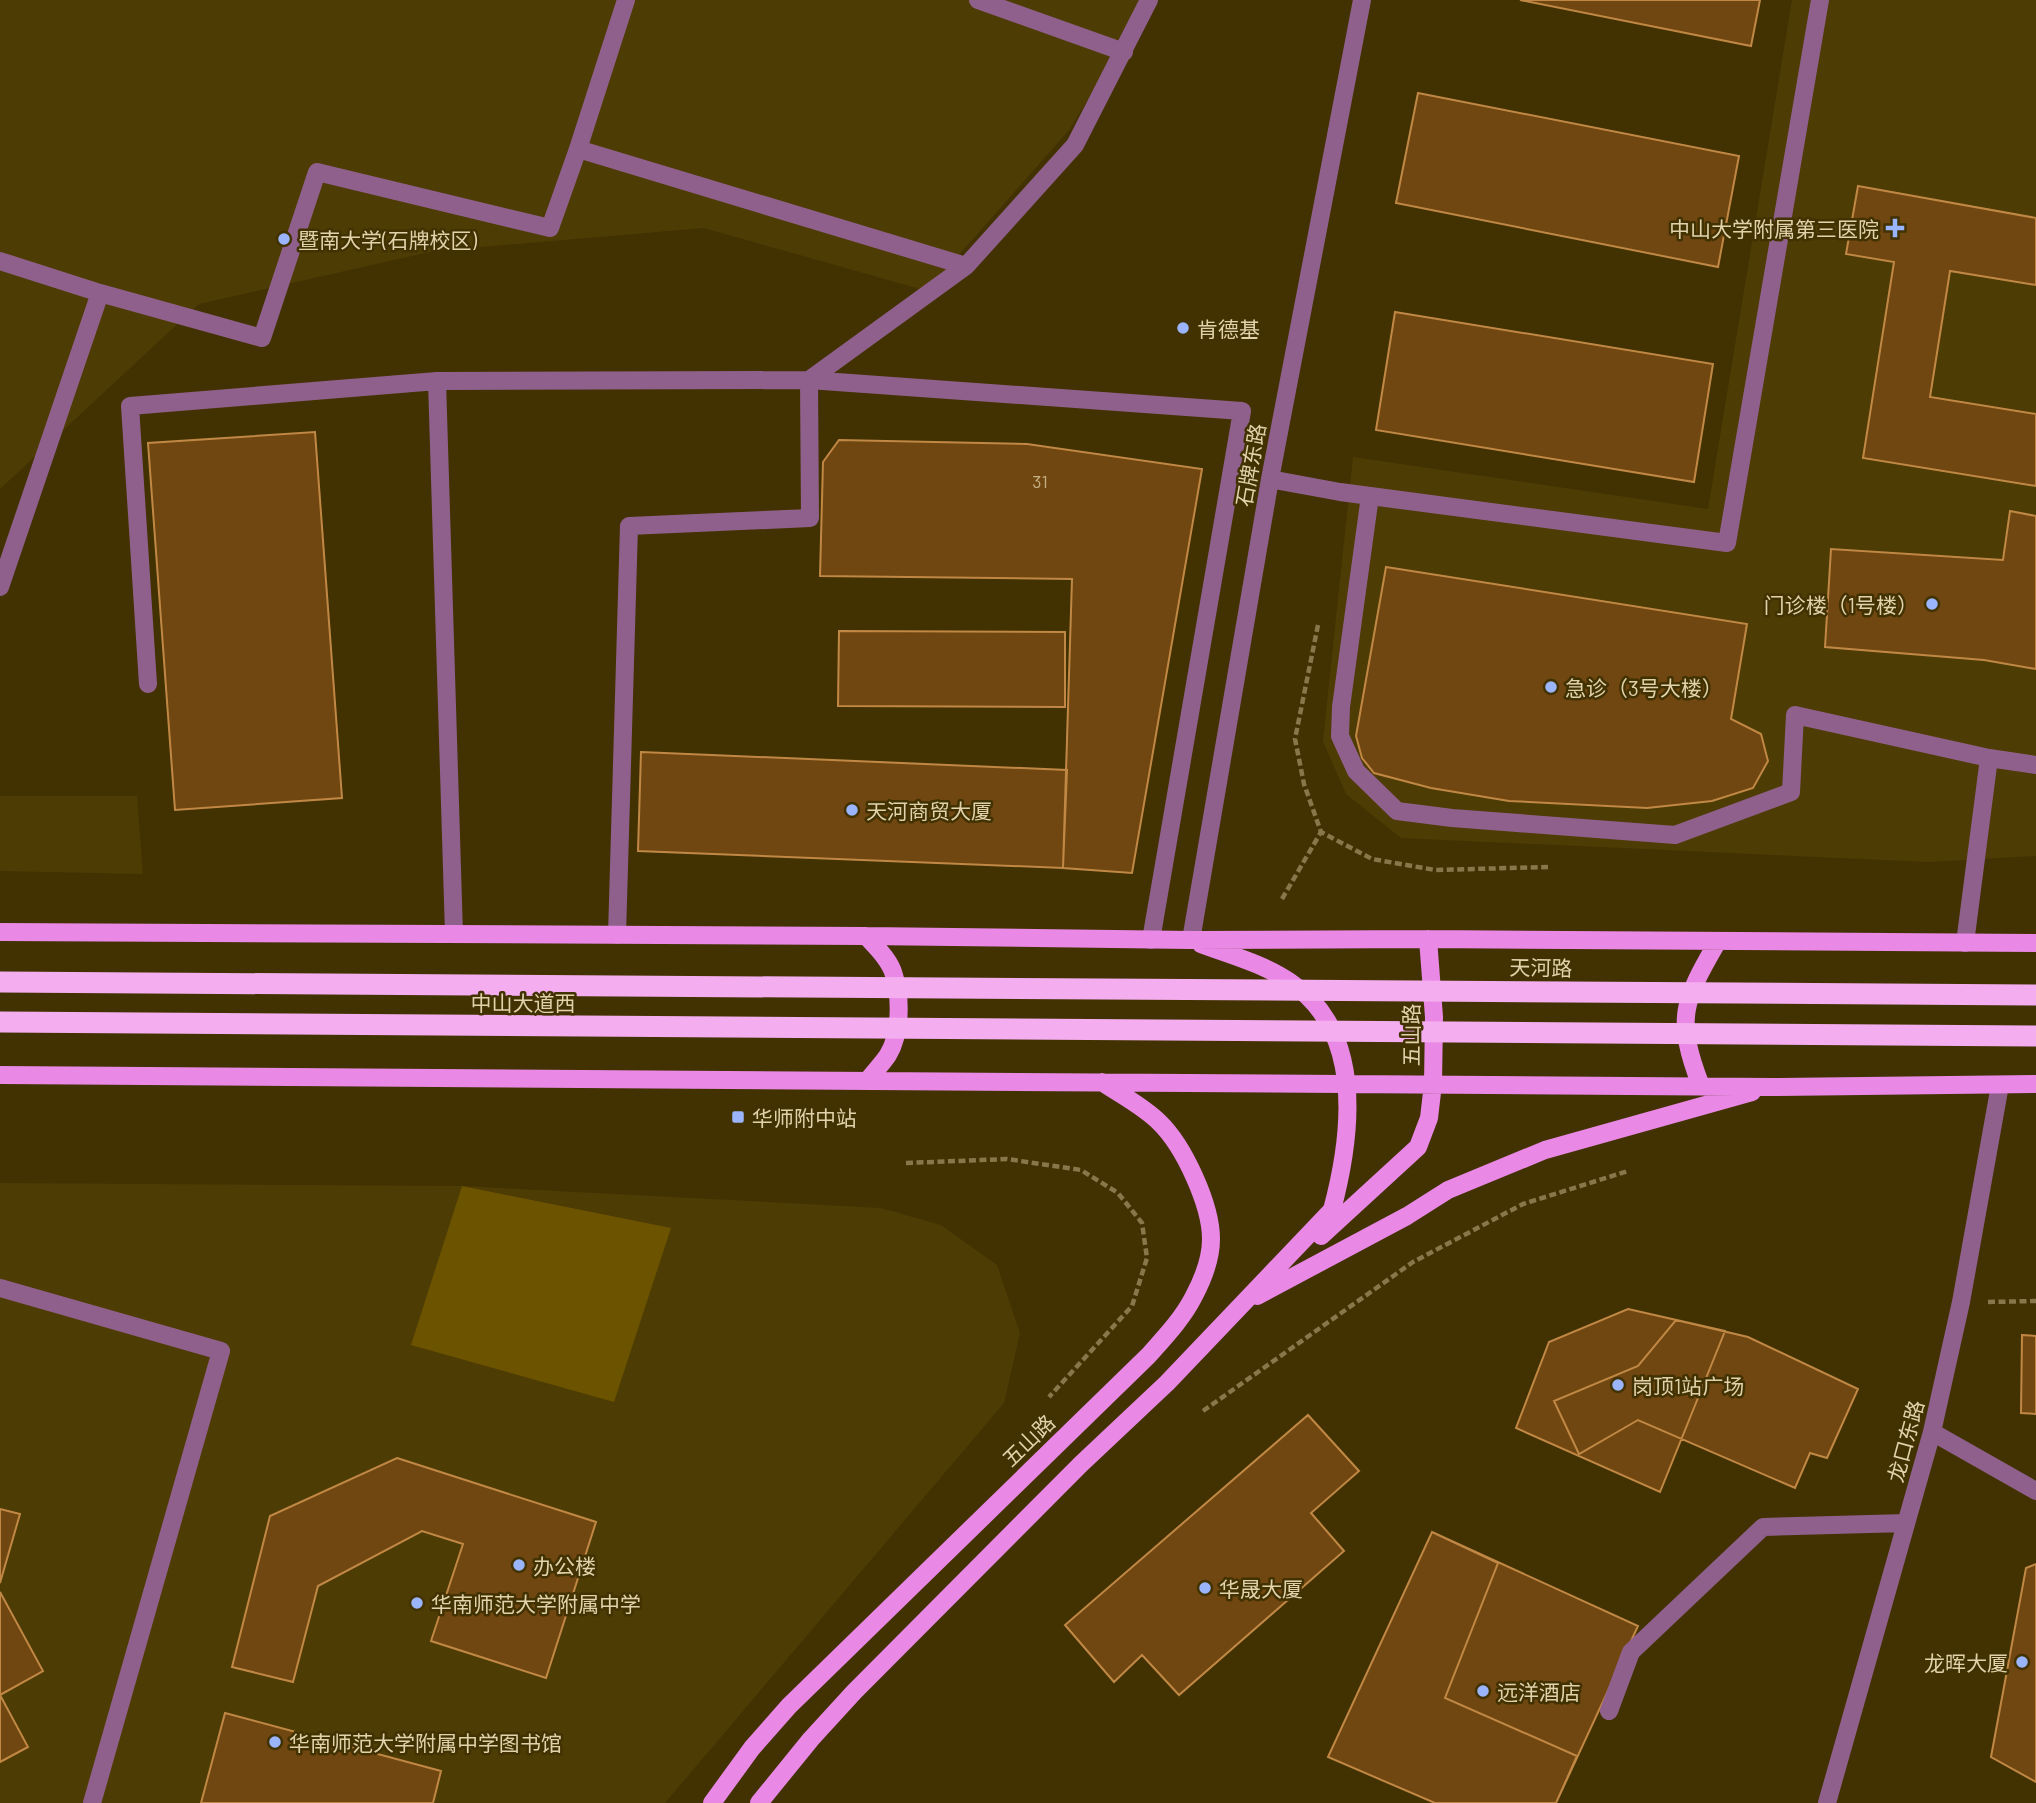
<svg xmlns="http://www.w3.org/2000/svg" width="2036" height="1803" font-family="Barlow,'Noto Sans SC',sans-serif">
	<style>
		.built { fill: #4e3c05 }
		.green { fill: #6c5300 }
		.building { fill: #704710; stroke: #c18845; stroke-width: 2 }
		.lines { fill: none; stroke-linecap: round; stroke-linejoin: round }
		.path { stroke: #87774b; stroke-width: 4.5; stroke-dasharray: 7 3.5; stroke-linecap: butt }
		.minor { stroke: #90608d; stroke-width: 18 }
		.major { stroke: #e988e5; stroke-width: 18 }
		.highway { stroke: #f4aeef; stroke-width: 21 }
		.poi-dot { fill: #9bb5fd; stroke: #423202; stroke-width: 2.5 }
		.labels { text-anchor: middle; dominant-baseline: central; stroke-width: 5; stroke-linejoin: round; paint-order: stroke }
		.number-label { font-size: 18px; fill: #c5af84 }
		.poi-label { font-size: 21px; fill: #e1d2ab; stroke: #423202; text-anchor: start }
		.street-label { font-size: 21px; fill: #e1d2ab; stroke: #423202 }
	</style>
	<rect width="100%" height="100%" fill="#423202"/>
	<!-- built -->
	<path class="built" d="M0,0H1141L1135,20L1070,129L927,291L704,228L434,251L199,304L0,489Z
		M1792,0H2036V856L1929,862L1401,838L1346,794L1323,741L1353,457L1708,509Z
		M0,796H137L143,874L0,871Z
		M0,1183L462,1186L881,1208L941,1225L997,1265L1020,1333L1004,1403L665,1803H0Z"/>
	<!-- green -->
	<path class="green" d="M462,1186L671,1228L614,1402L411,1345Z"/>
	<!-- building -->
	<path class="building" d="M1520,0H1760L1751,46Z
		M1418,93L1739,156L1718,267L1396,203Z
		M1858,186L2036,218V285L1950,271L1930,397L2036,414V486L1863,458L1894,262L1846,254Z
		M1395,312L1713,364L1694,482L1376,430Z
		M315,432L342,798L175,810L148,443Z
		M839,440L1027,444L1202,469L1132,873L1063,868L1072,579L820,576L823,462Z
		M2010,511L2036,516V669L1984,660L1825,647L1831,549L2003,560Z
		M1386,567L1747,624L1731,719L1761,734L1768,761L1753,788L1712,801L1647,808L1509,801L1431,788L1374,773L1362,758L1356,736Z
		M839,631L1065,632V707L838,706Z
		M641,752L1067,770L1063,868L638,851Z
		M1628,1309L1725,1331L1660,1492L1516,1428L1549,1342Z
		M1676,1320L1748,1337L1858,1389L1827,1458L1810,1453L1795,1488L1638,1420L1579,1454L1554,1401L1638,1366Z
		M2022,1335L2036,1336V1414L2021,1413Z
		M1308,1415L1359,1471L1311,1513L1344,1551L1179,1695L1142,1655L1114,1682L1065,1625Z
		M397,1458L596,1522L546,1678L431,1641L463,1544L422,1531L318,1586L293,1682L232,1667L270,1516Z
		M0,1509L20,1514L0,1583Z
		M1432,1532L1638,1626L1556,1803H1435L1328,1757Z
		M1432,1532L1498,1563L1445,1698L1577,1756L1556,1803H1435L1328,1757Z
		M2036,1564V1782L1991,1757L2026,1568Z
		M0,1592L43,1671L0,1695Z
		M0,1695L28,1747L0,1762Z
		M225,1713L441,1771L433,1803H201Z"/>
	<g class="lines">
		<!-- path -->
		<path class="path" d="M1318,625L1295,739L1304,784L1321,832L1372,859L1435,870L1548,867
			M1282,899L1321,832
			M906,1163L1007,1159L1081,1170L1118,1193L1142,1223L1147,1258L1132,1306L1049,1397
			M1988,1302L2036,1301
			M1203,1411L1413,1262L1523,1204L1628,1171"/>
		<!-- minor -->
		<path class="minor" d="M978,0L1124,52
			M578,149L626,0
			M0,261L100,293
			M437,381L454,934
			M1270,479L1340,492L1727,543L1820,0
			M1370,496L1341,707L1340,736L1356,771L1397,811L1452,818L1675,835L1791,792L1795,715L1989,758L1965,943
			M0,587L100,293L262,338L317,172L550,228L578,149L966,266L1075,145L1149,0
			M148,684L130,406L437,381L809,380L966,266
			M1989,758L2036,765
			M617,935L629,526L810,518L809,380L1242,411L1151,940
			M1191,940L1270,479L1362,0
			M0,1288L221,1351L92,1803
			M1932,1432L2036,1491
			M1609,1711L1631,1652L1763,1527L1906,1523
			M1827,1803L1932,1432L1961,1302L2000,1085"/>
		<!-- major -->
		<path class="major" d="M0,932L866,936L1191,940L1428,939L2036,943
			M866,936C876,947 890,960 894,975C901,998 901,1034 888,1055C882,1064 874,1072 868,1080
			M0,1075L1772,1087L2036,1084
			M1701,1086C1675,1019 1683,1001 1718,941
			M1321,1236L1418,1147L1429,1118L1433,1084L1434,1017L1428,939
			M1257,1296L1407,1216L1448,1190L1545,1150L1752,1092
			M712,1803L752,1748L789,1706L1148,1356C1165,1337 1183,1318 1194,1296C1203,1279 1211,1258 1211,1239C1211,1205 1184,1146 1159,1122C1143,1106 1121,1095 1102,1082
			M759,1803L811,1739L854,1692L1081,1464L1167,1383L1332,1210C1352,1135 1365,1032 1290,982C1264,964 1230,955 1201,944"/>
		<!-- highway -->
		<path class="highway" d="M0,982L2036,995
			M0,1022L2036,1036"/>
	</g>
	<!-- markers -->
	<g class="poi-dot">
		<path d="M1891.5 217.5h7v7h7v7h-7v7h-7v-7h-7v-7h7z"/>
		<circle cx="284" cy="239" r="7"/>
		<circle cx="1183" cy="328" r="7"/>
		<circle cx="1932" cy="604" r="7"/>
		<circle cx="1551" cy="687" r="7"/>
		<circle cx="852" cy="810" r="7"/>
		<rect x="731" y="1110" width="14" height="14" rx="3.5"/>
		<circle cx="1618" cy="1385" r="7"/>
		<circle cx="519" cy="1565" r="7"/>
		<circle cx="1205" cy="1588" r="7"/>
		<circle cx="417" cy="1603" r="7"/>
		<circle cx="2022" cy="1662" r="7"/>
		<circle cx="1483" cy="1691" r="7"/>
		<circle cx="275" cy="1742" r="7"/>
	</g>
	<g class="labels">
		<!-- number labels -->
		<g class="number-label">
			<text x="1040" y="481">31</text>
		</g>
		<!-- poi labels -->
		<g class="poi-label">
			<text x="1879" y="228" text-anchor="end">中山大学附属第三医院</text>
			<text x="298" y="239">暨南大学(石牌校区)</text>
			<text x="1197" y="328">肯德基</text>
			<text x="1918" y="604" text-anchor="end">门诊楼（1号楼）</text>
			<text x="1565" y="687">急诊（3号大楼）</text>
			<text x="866" y="810">天河商贸大厦</text>
			<text x="752" y="1117">华师附中站</text>
			<text x="1632" y="1385">岗顶1站广场</text>
			<text x="533" y="1565">办公楼</text>
			<text x="1219" y="1588">华晟大厦</text>
			<text x="431" y="1603">华南师范大学附属中学</text>
			<text x="2008" y="1662" text-anchor="end">龙晖大厦</text>
			<text x="1497" y="1691">远洋酒店</text>
			<text x="289" y="1742">华南师范大学附属中学图书馆</text>
		</g>
		<!-- street labels -->
		<g class="street-label">
			<text transform="translate(1250 465) rotate(-80)">石牌东路</text>
			<text transform="translate(1541 967) rotate(1)">天河路</text>
			<text x="523" y="1002">中山大道西</text>
			<text transform="translate(1410 1035) rotate(-90)">五山路</text>
			<text transform="translate(1028 1440) rotate(-44)">五山路</text>
			<text transform="translate(1905 1441) rotate(-75)">龙口东路</text>
		</g>
	</g>
</svg>
